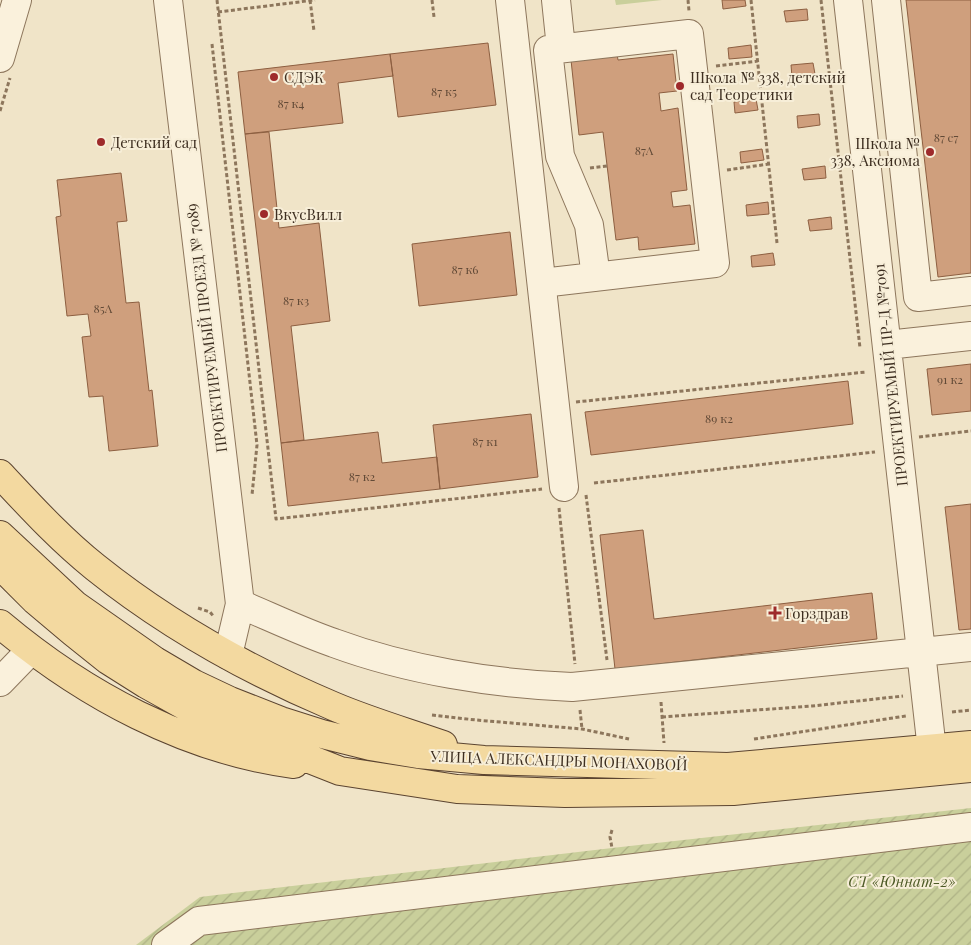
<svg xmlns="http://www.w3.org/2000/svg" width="971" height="945" font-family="'Playfair Display',serif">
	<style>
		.park { fill: #c9cf9b }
		.garden { fill: url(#garden-furrows) }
		.building { fill: #cf9f7d; stroke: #8d5f41 }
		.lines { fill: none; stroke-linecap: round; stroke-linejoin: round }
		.minor-casing { stroke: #8d765c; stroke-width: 30 }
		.major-casing { stroke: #5b4430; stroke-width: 30 }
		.path { stroke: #8d765c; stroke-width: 3; stroke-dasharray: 4 2.5; stroke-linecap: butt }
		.minor { stroke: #faf1dc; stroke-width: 28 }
		.major { stroke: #f3d9a0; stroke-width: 28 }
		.poi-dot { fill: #9e2a2b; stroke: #f7eed8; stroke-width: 2 }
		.labels { text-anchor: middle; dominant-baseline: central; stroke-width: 4; stroke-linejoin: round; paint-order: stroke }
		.number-label { font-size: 12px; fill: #624a37 }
		.poi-label { font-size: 15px; fill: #3d2e20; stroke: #f7eed8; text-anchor: start }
		.street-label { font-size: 15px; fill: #3d2e20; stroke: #f7eed8 }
		.park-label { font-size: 15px; font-style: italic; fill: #4d5a26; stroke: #f7eed8 }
	</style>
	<defs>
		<pattern id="garden-furrows" width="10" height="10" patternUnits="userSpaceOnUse" patternTransform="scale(1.25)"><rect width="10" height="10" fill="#c9cf9b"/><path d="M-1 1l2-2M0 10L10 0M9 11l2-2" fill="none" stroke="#aeb285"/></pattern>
	</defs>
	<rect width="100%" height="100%" fill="#f0e4c8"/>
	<!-- park -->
	<path class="park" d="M615,0H662L616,5Z"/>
	<!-- garden -->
	<path class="garden" d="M971,808V945H136L200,897L612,848Z"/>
	<!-- building -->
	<path class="building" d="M722,0H745L746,6L723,9Z
		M906,0H971V273L938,277Z
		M807,9L808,20L786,22L784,11Z
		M488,43L496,105L398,117L390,54Z
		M751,45L752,57L729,59L728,48Z
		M390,54L393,76L338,83L343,123L245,134L238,72Z
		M617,54L618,60L673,54L677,91L659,93L661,111L678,108L687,190L671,192L673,207L690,205L695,244L639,250L638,237L616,240L603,132L579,135L571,60Z
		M813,63L815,74L792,77L791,65Z
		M756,99L758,110L735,113L734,102Z
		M819,114L820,125L798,128L797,116Z
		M269,132L279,228L319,223L330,321L291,326L304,440L281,443L245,134Z
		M762,149L764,160L741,163L740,152Z
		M825,166L826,178L804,180L802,169Z
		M121,173L127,221L117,222L126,303L139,302L149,391L152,390L158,446L109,451L103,396L89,397L82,337L91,336L88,314L67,316L56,217L61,216L57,180Z
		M768,202L769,214L747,216L746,205Z
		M831,217L832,229L810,231L808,220Z
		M510,232L517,295L419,306L412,244Z
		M773,253L775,265L752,267L751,256Z
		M971,364V411L932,415L927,369Z
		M848,381L853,424L591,455L585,412Z
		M531,414L538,477L440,489L433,425Z
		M378,432L382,463L437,457L440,489L288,506L281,443Z
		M971,504V629L959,630L945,507Z
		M643,530L654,619L872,593L877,639L615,669L600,535Z"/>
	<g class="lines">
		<defs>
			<path id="minor" d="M168,0L240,604L228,655
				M510,0L564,487
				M556,0L561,48
				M848,0L932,750
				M886,0L918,297L971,291
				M0,58L17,0
				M542,283L715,263L689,34L548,50L560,156L589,225L596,277
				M887,345L971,336
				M240,604C271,617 302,632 334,643C407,670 494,684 572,687L971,647
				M0,682L31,650
				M166,945L199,921L971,827"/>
			<path id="major" d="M0,474C30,506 60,539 95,567C166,624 248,670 333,706C368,721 406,732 443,745
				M0,535L75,605L155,661L194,684L230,701L281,721L322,734L370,746L418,754L484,760L728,767L971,745
				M0,565L35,600L73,632L108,660L146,684L198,713L236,730L340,771L457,789L565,793L733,791L971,768
				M0,624C83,694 186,750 294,764"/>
		</defs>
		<!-- minor casing -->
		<use href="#minor" class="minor-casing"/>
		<!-- major casing -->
		<use href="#major" class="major-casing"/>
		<!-- path -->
		<path class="path" d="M217,0L276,519L542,489
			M310,0L314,31
			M432,0L434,17
			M688,0L689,11
			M751,0L777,243
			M821,0L860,348
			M218,12L315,0
			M212,44L257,445L252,495
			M716,66L758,61
			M0,111L10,78
			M590,168L607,166
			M727,170L769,164
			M576,402L866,372
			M919,437L971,431
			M594,483L875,452
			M586,495L607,660
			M559,508L575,664
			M198,608L210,612L214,617
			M661,702L664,743
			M580,710L582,729
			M952,712L971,710
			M432,715L476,720L582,729L629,739
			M662,717L812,706L903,696
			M754,739L906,716
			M612,830L610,837L612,848"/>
		<!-- minor -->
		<use href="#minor" class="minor"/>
		<!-- major -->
		<use href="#major" class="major"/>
	</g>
	<!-- markers -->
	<g class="poi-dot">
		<circle cx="274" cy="77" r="5"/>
		<circle cx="680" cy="86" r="5"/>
		<circle cx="101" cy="142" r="5"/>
		<circle cx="930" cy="152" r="5"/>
		<circle cx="264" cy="214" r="5"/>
		<path d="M772.5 605.5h5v5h5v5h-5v5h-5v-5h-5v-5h5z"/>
	</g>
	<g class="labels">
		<!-- number labels -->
		<g class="number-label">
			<text x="444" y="91">87 к5</text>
			<text x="291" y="103">87 к4</text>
			<text x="946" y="137">87 с7</text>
			<text x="644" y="150">87А</text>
			<text x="465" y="269">87 к6</text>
			<text x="296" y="300">87 к3</text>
			<text x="103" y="308">85А</text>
			<text x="950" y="379">91 к2</text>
			<text x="719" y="418">89 к2</text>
			<text x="485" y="441">87 к1</text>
			<text x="362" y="476">87 к2</text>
		</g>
		<!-- poi labels -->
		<g class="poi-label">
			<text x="284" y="77">СДЭК</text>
			<text x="690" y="77">Школа № 338, детский<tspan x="690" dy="17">сад Теоретики</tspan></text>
			<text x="111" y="142">Детский сад</text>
			<text x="920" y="143" text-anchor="end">Школа №<tspan x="920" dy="17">338, Аксиома</tspan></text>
			<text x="274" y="214">ВкусВилл</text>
			<text x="785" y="613">Горздрав</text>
		</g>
		<!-- street labels -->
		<g class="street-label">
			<text transform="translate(206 328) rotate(-97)">ПРОЕКТИРУЕМЫЙ ПРОЕЗД № 7089</text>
			<text transform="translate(890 375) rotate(-96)">ПРОЕКТИРУЕМЫЙ ПР-Д №7091</text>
			<text transform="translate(559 760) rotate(2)">УЛИЦА АЛЕКСАНДРЫ МОНАХОВОЙ</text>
		</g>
		<!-- park labels -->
		<g class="park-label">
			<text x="902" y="881">СТ «Юннат-2»</text>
		</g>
	</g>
</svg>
